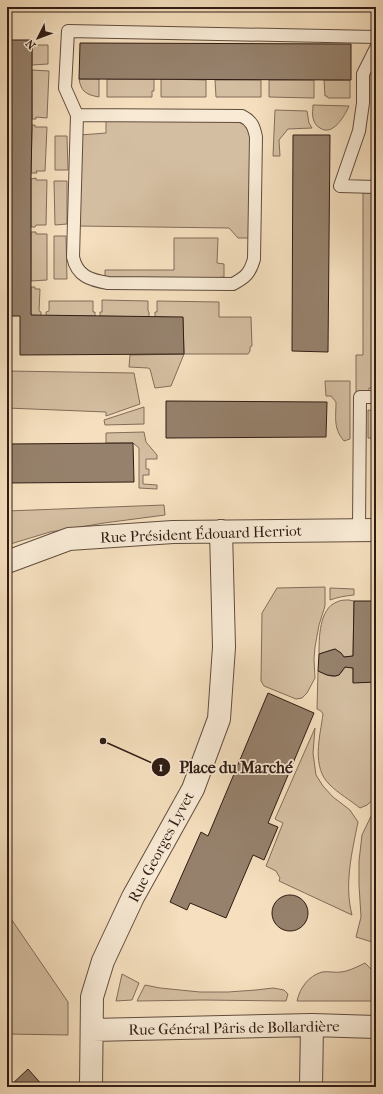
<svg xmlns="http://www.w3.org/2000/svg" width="383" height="1094" font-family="'IM FELL French Canon',serif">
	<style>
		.green { fill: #d4bea1; stroke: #826d5a }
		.building { fill: #96816c; stroke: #301c14 }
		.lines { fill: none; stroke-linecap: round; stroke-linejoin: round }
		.service-casing { stroke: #614d3e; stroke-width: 14 }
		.minor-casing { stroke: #614d3e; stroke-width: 24 }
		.service { stroke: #f8ead5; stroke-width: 12 }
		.minor { stroke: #f8ead5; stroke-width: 22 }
		.labels { text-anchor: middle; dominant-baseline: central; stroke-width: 3.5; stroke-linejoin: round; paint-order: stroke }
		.street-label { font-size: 15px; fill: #301c14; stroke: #f8ead5 }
		.leader { fill: none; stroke: #301c14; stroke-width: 1.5 }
		.callout-dot { fill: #301c14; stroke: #f8ead5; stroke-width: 1.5 }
		.mark-label { font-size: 12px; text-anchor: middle; font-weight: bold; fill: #fff }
		.callout-label { font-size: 16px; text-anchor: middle; font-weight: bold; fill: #301c14; stroke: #f8ead5; stroke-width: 3.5; stroke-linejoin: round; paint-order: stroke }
	</style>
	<rect width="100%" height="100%" fill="#f5dfbe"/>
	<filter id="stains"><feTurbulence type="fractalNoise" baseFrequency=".005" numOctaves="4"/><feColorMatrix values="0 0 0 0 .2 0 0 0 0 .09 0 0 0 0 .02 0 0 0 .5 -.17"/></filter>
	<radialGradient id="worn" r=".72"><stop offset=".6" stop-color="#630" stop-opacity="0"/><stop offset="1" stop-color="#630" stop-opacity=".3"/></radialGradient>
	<!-- green -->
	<path class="green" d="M32,45H48V64L32,65Z
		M32,70L49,71L47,118L36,117V119H32Z
		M79,79H99V97C87,95 81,92 79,79Z
		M107,79H154V91H152V97H107Z
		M161,79L206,80V97H161Z
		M215,80H261V97H216Z
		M269,80H314V98L269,97Z
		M324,80H350V98H328L327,96H325Z
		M313,105L349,106C345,115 333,137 320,128C316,126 314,122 313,118C312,114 313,109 313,105Z
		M275,110L307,111L309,123L312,128L288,129L279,140L280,156H273Z
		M106,121H233C246,123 247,127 251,139L250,238H238L229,228L78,226L80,135L106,133Z
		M32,125H35V127H47L45,171H36L37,173H31Z
		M55,136H67L68,170H55Z
		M36,178V180H47L46,225H36L35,227H31V179Z
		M54,181H67V224L55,225Z
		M363,193H376V388H369L368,394L356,393V355H363Z
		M31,232H36V234H47V280L31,281Z
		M54,236H66L67,279H54Z
		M174,238H218L217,263L224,264V277L213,278L105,277V270H174Z
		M31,287H35V289H40L39,311L41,312V316L31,315Z
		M102,300L148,301V311L149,312V317L100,316V312H102Z
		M49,301H93V312H95V316H46V312L49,311Z
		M157,301L219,302V317H251L252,346L250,347V351L248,354H184L171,386L155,388L150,369L148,368L129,367L130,355L184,354L183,318L155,317V312H157Z
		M7,371L134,373L140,404L106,416V412L7,408Z
		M325,381H350V439L344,441C333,428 336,417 336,402L331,396H326Z
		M144,407V424L105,425L104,420Z
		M368,410L376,411V438H368Z
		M144,432L146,442L157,455V459H146V469H149V475H143V484L157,485V489L139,488V448L133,443H106V433Z
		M164,505L165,515L104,523L50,532L7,545V511Z
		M325,587V606L319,625L315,647L314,659L315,678L307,693L302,698L296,699L264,686L261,681L262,613L277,588Z
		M330,588L354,589V595C345,596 338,597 330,600Z
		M349,600L354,601L353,656L344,657L341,653L335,649L319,654C319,639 319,608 337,602C340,600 345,600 349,600Z
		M345,667L353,668V682H376V797L367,805L360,808C350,800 338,793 330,785C311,767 320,737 323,714L321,711L317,709L318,671C323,673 333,679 338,675C341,674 343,670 345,667Z
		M315,728L313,753L316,775L323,786L333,797L350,810L358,822C352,852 344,884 352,915L279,881L280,878L276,871L266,866L283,823L275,819Z
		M376,810V941L372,942L356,937L361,917L359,885V861L362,835L373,812Z
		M7,913L68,1002V1035L7,1034Z
		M365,963L373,971V973L376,977V1001H297C300,988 308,976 322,972C329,971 335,973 341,972C349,971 357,967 365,963Z
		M122,974L139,983L132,1000L116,1001Z
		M145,985L160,988L200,992H228L256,990L273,988L284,990L288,994L286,1001L203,1000L137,1001Z"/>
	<!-- building -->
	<path class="building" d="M7,40H32V125L31,179V315L183,317L184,354L20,355V316H7Z
		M80,43L351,44V80L79,79Z
		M293,135H330L328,352L292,351Z
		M166,401L327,402L326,437L166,438Z
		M133,443L134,482L7,483V444Z
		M354,601H376V682L353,683V668L345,667L339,675L335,676L327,675L318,671L319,654L335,649L341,653L344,657L353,656Z
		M268,693L314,713L268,823L278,827L264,860L253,855L226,918L190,903L187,910L170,902L201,832L208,836Z
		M272 913a18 18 0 1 1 36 0a18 18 0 1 1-36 0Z
		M28,1069L44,1087H9Z"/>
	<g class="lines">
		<defs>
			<path id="service" d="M376,48L363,74V103L359,131L340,186L376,187
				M77,115L242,116C252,121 254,127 256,137L254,259C250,273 246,277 233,284L108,283C90,280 77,276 73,257L77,115L65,88L68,31L376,37
				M359,530L360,397H376"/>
			<path id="minor" d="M7,562L69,539L173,532L376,530
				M92,1030L312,1025L376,1027
				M91,1087L92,997L103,961L133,897L193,789L219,719L224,647L221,531
				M311,1087L312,1025"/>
		</defs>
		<!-- service casing -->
		<use href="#service" class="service-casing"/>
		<!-- minor casing -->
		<use href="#minor" class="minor-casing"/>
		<!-- service -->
		<use href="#service" class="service"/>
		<!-- minor -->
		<use href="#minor" class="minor"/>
	</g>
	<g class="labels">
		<!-- street labels -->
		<g class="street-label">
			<text transform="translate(201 534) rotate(-2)">Rue Président Édouard Herriot</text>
			<text transform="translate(161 847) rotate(-62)">Rue Georges Lyvet</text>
			<text transform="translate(234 1028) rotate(-1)">Rue Général Pâris de Bollardière</text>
		</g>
	</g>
	<!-- callouts -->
	<path class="leader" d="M103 741L161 767"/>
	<g class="callout-dot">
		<circle cx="103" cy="741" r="4"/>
		<circle cx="161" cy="767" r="10"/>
	</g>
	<g class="mark-label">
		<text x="161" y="771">1</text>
	</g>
	<g class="callout-label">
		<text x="236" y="773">Place du Marché</text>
	</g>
	<!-- margin -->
	<rect width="383" height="1094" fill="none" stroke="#f5dfbe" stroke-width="24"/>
	<rect x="8" y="8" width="367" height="1078" fill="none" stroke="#301c14" stroke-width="2"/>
	<rect x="12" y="12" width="359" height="1070" fill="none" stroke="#301c14"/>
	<!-- north arrow -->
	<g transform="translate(38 38) rotate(228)" stroke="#f8ead5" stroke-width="3" paint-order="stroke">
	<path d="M0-3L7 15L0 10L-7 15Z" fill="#301c14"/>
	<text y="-6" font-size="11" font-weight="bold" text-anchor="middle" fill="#301c14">N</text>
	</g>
	<rect width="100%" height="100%" filter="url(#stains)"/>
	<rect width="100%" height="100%" fill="url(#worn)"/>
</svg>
